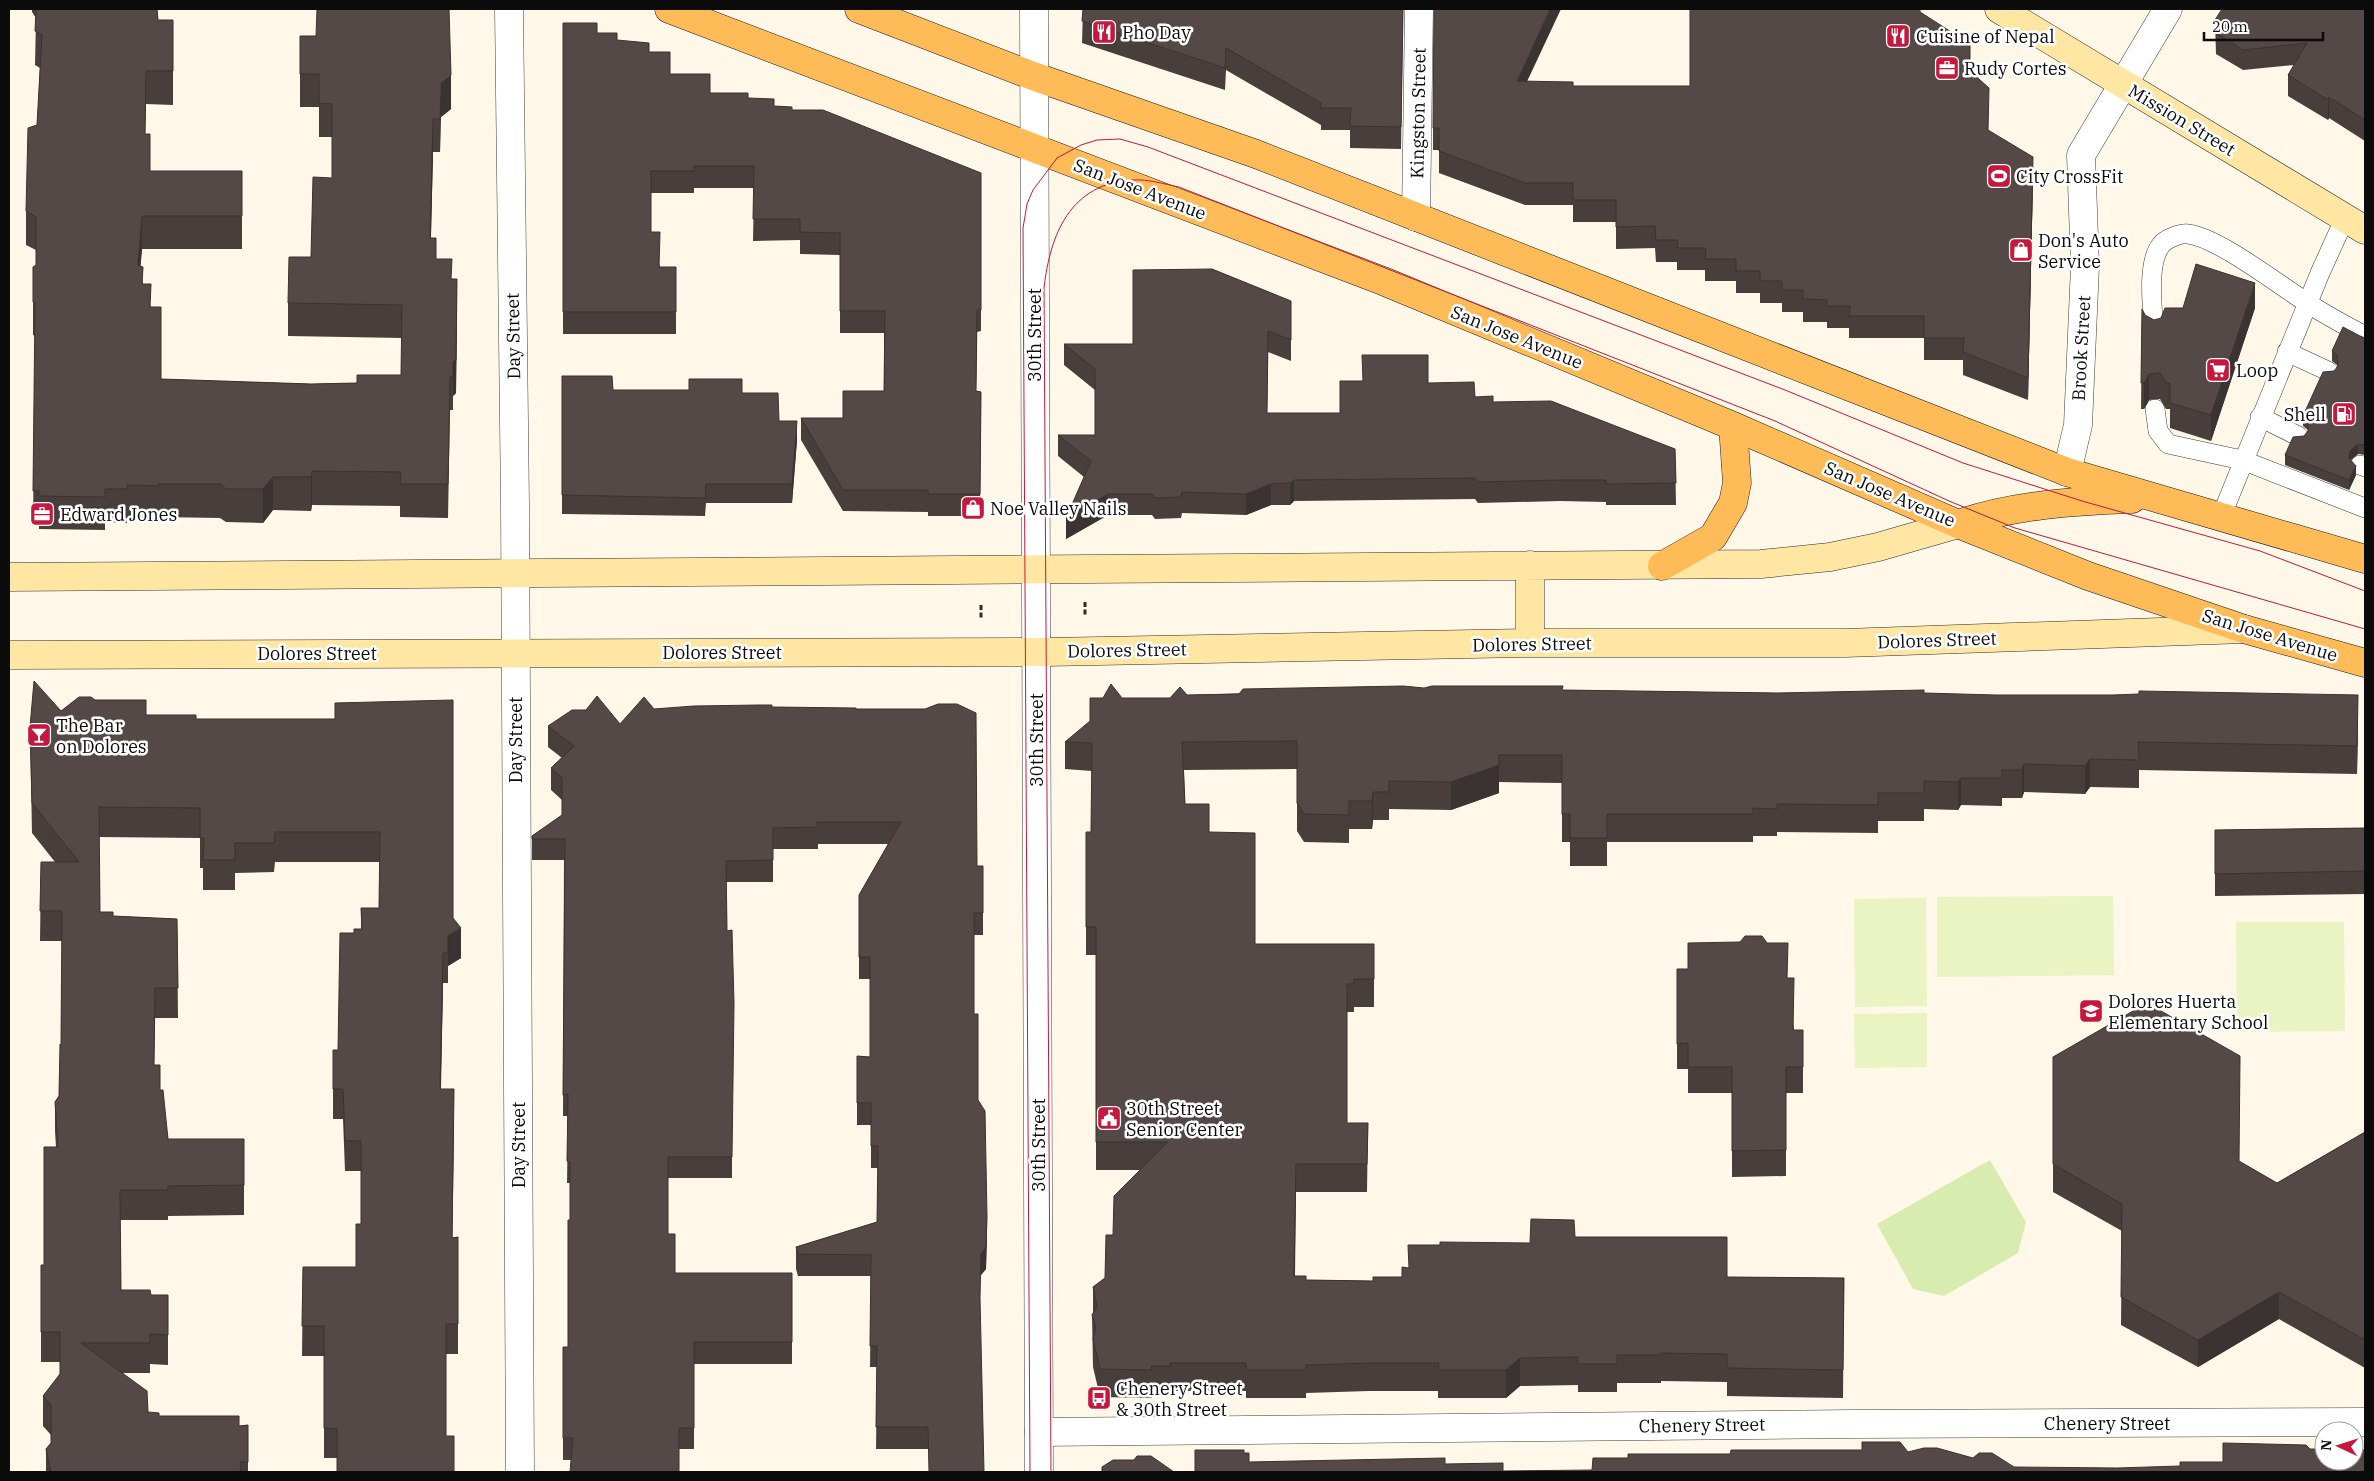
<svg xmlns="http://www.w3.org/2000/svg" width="2374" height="1481" font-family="'IBM Plex Serif',serif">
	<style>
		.green { fill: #d9ecaf }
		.pitch { fill: #eaf3c2 }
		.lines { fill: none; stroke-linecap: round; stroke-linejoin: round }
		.service-casing { stroke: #3e3e3e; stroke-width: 20 }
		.minor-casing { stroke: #3e3e3e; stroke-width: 29 }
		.tertiary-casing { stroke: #3e3e3e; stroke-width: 29 }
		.secondary-casing { stroke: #2d2d2d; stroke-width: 29 }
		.primary-casing { stroke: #1c1c1c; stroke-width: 29 }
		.path { stroke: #2d2d2d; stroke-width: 3; stroke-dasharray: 5 2.5; stroke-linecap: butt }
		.service { stroke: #fff; stroke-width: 19 }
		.minor { stroke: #fff; stroke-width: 28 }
		.tertiary { stroke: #fff; stroke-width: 28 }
		.secondary { stroke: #ffe6a3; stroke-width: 28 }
		.primary { stroke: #ffbb58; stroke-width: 28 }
		.tram { stroke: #c5183c; stroke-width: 1 }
		.wall { fill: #483f3c }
		.shaded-wall { fill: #3b3331 }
		.building { fill: #544946; stroke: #3b3331 }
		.labels { text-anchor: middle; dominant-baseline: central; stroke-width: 5; stroke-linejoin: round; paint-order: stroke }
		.poi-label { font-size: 18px; fill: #0b0b0b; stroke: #fff; text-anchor: start }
		.street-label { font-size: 18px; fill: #0b0b0b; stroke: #fff }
	</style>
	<rect width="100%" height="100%" fill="#fff7e8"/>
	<!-- green -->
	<path class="green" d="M1990,1160L2026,1222L2018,1253L1944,1296L1913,1289L1877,1224Z"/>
	<!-- pitch -->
	<path class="pitch" d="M2113,896L2114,975L1937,977V897Z
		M1926,898L1927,1006L1855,1007L1854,899Z
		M2236,922H2344L2345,1031L2237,1032Z
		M1927,1013V1067L1855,1068L1854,1014Z"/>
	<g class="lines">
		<defs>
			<path id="service" d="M2154,334C2153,310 2146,264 2161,245C2165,239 2181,233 2188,234C2217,237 2279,285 2306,302C2325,315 2345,325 2365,336
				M2287,352L2328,371
				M2155,409L2158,431L2168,444L2242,460L2365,508
				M2260,417L2298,436
				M2360,465L2365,467
				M2221,517L2320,273L2345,218"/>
			<path id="minor" d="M509,9L515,504L520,1472
				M1416,217L1419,9
				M2067,472L2078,425L2085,266L2081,155L2168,9
				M1039,1432L1853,1424L2365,1422"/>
			<path id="tertiary" d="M1034,9L1039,1472"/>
			<path id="secondary" d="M1999,9L2365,230
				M1530,565V643
				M9,577L1761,564L1830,557L1878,547L1958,524
				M9,655L1046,652L1530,643H1845L2244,629"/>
			<path id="primary" d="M669,9L1383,281L1733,426L1958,524L2088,576L2244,629L2365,663
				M859,9L1033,76L1256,154L2067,472L2365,559
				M1958,524C2013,505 2074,501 2132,499
				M1662,566L1713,537L1733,503L1737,483L1733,426"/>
		</defs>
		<!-- service casing -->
		<use href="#service" class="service-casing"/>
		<!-- minor casing -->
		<use href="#minor" class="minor-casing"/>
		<!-- tertiary casing -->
		<use href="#tertiary" class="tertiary-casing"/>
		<!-- secondary casing -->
		<use href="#secondary" class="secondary-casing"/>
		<!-- primary casing -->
		<use href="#primary" class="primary-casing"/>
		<!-- path -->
		<path class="path" d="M1085,602V616
			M981,605V619"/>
		<!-- service -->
		<use href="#service" class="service"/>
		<!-- minor -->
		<use href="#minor" class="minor"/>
		<!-- tertiary -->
		<use href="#tertiary" class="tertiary"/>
		<!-- secondary -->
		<use href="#secondary" class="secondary"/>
		<!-- primary -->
		<use href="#primary" class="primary"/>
		<!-- tram -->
		<path class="tram" d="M1030,1472L1023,228L1027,204L1033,190L1057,158L1081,145L1097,140L1120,139L1148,147L1785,390L1963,463L2082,501L2260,551L2365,591
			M1051,1472L1044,288C1050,235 1070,183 1133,180C1148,179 1164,184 1179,187L1775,421L1949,501L2015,528L2365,629"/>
	</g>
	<!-- wall -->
	<path class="wall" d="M32,9H157L158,20H173V105L146,104L145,134L150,171H242V249H142L140,266L143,284L151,307L161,379L311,384L357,383L401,375L402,338L288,336V303L311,257L332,178V137H319V107H300V36L451,109L441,117L440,152H433L431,238L436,259L452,279L457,313L456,393L453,396V410H450L448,518L400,517V506L312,505L311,511L273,510L263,523L226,522L220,518L158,517V519L127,518V523L105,522V530L39,529V525H33L35,336L33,335V302L36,266V250L26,245V211L37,125L40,68L35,65L36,18L32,12Z
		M1083,9H1403L1401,149L1350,148V130H1321V125L1226,70L1225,90L1082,43Z
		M2365,9V141L2329,118L2328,120L2288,96V75L2294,65L2243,70L2216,54L2215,20Z
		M1920,12L1970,71L1988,130L2033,179L2028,400L1963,375V360H1924V338H1849V328H1827V322H1803V312H1782V303H1760V293H1736V281H1705V270H1677V262H1656L1655,248L1616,249V222H1573V205H1525L1439,173V150H1433V128L1527,81L1573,86H1690Z
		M563,23L597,33L649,52L670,74L710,93L748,98L774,106L792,110L981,173V331L977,332L976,391L981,392L980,516H928V512L843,511L801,440V418H843L884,391V333H840V255L800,254V240L753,241L754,188H694V193H651V232L660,267H676V334H563Z
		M2255,308L2211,441L2170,428V409H2166L2160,399L2149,400L2144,409H2141L2142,309L2145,315L2154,320Z
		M1291,322V361L1268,352L1267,413H1340L1428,383L1493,402L1675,449L1676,505H1606V502L1560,501L1478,503L1475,499L1294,501L1290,505H1271L1246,515L1182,513L1181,518L1155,519L1152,515H1108L1066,539L1084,477L1058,456V435H1095V390L1064,365V344H1133Z
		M2360,336L2365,338V455L2358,454L2351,460L2356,475L2349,490L2285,465V455L2308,432V430L2303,426V416L2338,367L2337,365L2332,361V351Z
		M562,376L613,390L742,393L779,421L797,440L792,503H706L705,516L562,514Z
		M1424,688L1777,693H1924L2358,723L2357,774L2139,770V788L2090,787L2085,794L2024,792L2022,798H2002V806L1961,805L1958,810L1924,809V821H1878V833L1777,832V836H1753V842H1607V866H1570V842H1562V783L1499,782V793L1451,810L1389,809V820H1373L1372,829H1349V843L1304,842L1297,831V769L1184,770L1185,804L1209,832L1255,944H1374V1007H1354V1012H1347V1123H1368L1367,1192H1296L1295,1276L1306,1280L1373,1281L1402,1277L1408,1268L1440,1245L1530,1243L1575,1237L1727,1277L1844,1278L1843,1398L1727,1396V1382L1661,1381V1383H1617V1392H1578V1385L1520,1386L1506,1398H1438V1391H1369L1306,1393V1398H1246V1391H1170V1394H1152V1398L1100,1397L1093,1367L1092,1315L1093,1313V1287L1105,1278L1113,1235L1140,1170H1096V955H1086V832H1091L1092,771L1065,769V742L1122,698H1170L1187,695Z
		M95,700L146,715L196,719H335L453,918L461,958L448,966V983H443L441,1089L454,1119L452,1237H458V1354H446L337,1458H324V1356H302L303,1267H356V1224H361V1171H345L343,1119H333V1050H338L354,933L361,929V908H379L380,862H275L274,872L235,873V890H203V868H200V838L99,837L100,912L113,916L177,919L178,1018H155L154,1065L160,1090L168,1139H244V1215L168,1216V1220H120L121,1290L151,1295H168V1365L150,1364V1373H123L148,1412L159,1416L239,1426L248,1425V1472H46V1449L51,1443V1435L43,1426V1396L60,1374V1362H41V1265H44L56,1147L55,1131V1102L59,1096L61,1045L62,941H40L41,862H55L32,833L30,727L61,711Z
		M772,707L856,709L977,866H983V935H974V1014L978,1100L987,1239L986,1269L981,1275L928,1449H876L877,1367H870L871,1276H798L796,1269V1247L877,1222L878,1168H871V1125H857V1056L870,1057V979H859V895L888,844H818V849H773V882H726L727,931L732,930V1178H668V1234L675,1273H792V1364H694V1449H679L571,1460H563V1347H568L570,1220V1183H567L568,1116H563L564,860H532V836L562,815V800L551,790V768L562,758L548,747V726L620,724L654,709Z
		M2365,828V894L2215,896V830Z
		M1677,969L1788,978L1794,1030H1803V1093H1786V1176L1732,1177V1093H1688V1069H1677Z
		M2053,1057L2277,1183L2365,1132V1368L2279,1319L2198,1367L2121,1325L2122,1231L2053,1192Z"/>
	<!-- shaded-wall -->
	<path class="shaded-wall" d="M1550,9H1561L1517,103V81Z
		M451,75V109L441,117L440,152L441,83Z
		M2329,97V118L2328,120V100Z
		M433,119V152L430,271V238Z
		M2033,157V179L2028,400V378Z
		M142,216V249L138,298V265Z
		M457,279L456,393L453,396V362Z
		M2255,283V308L2211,441V415Z
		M2149,374V400L2144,409V383Z
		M797,421V440L792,503V484Z
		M2358,444V454L2350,460L2349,458L2350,451Z
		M2356,466V475L2349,490V480Z
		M312,471V505L311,511V477Z
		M273,477V510L263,523V489Z
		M1294,480V501L1290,505V483Z
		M1271,484V505L1246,515V494Z
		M1108,494V515L1066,539V518Z
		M2358,695V723L2357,774V746Z
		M2090,759V787L2085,794V766Z
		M2024,764V792L2022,798V770Z
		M1499,765V793L1451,810V782Z
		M1961,778V805L1958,810V782Z
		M1373,792V820L1372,829V801Z
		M461,928V958L448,966V983V936Z
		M443,953V983L440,1118V1089Z
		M454,1089V1119L452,1267V1238Z
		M987,1217L986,1269L981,1275V1254Z
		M2279,1292V1319L2198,1367V1340Z
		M1520,1358V1386L1506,1398V1370Z"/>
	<!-- building -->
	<path class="building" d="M36,9H157L158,20H173V71H146L145,134H150V171H242V216H142L138,265L143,267L142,284H151L150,307H161V379L311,384L357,383V375H401L402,305L288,303L289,257H311L313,177L332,178V104L319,103V74H300V36H316L317,9H449L451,75L441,83L440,119H433L430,238H436V259H452L451,279H457L456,360L453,362V377H450L448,484H400L401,472L312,471L311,477H273L263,489H226L220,484H158V486L127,485V489H105V497L39,496V491H33L35,303L33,302V267L36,265V217L26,211L28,128L37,125L42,35L35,31Z
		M1083,9H1403L1401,127L1350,126L1351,108H1321V103L1226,48L1225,68L1082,21Z
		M1434,9H1550L1517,81L1573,82V86H1690V9H1920V12L1970,44V71L1989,88L1988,130L2033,157L2028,378L1963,352L1964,338H1924V316H1849L1850,306H1827V300L1803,299V290H1782V281H1760V271H1736V259H1705L1706,248H1677L1678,240H1656L1655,226L1616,227V200H1573V183H1525L1439,151V128H1433Z
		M2222,9H2365V120L2329,97L2328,100L2288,75L2307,43L2243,50L2216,33L2215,20Z
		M563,23H597V33H617V40L649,43V52H670V74H710V93H748V98L774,99V106L792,107V110H823L981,173V310H977L976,391L981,392L980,494H928V490H843L801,418H843V391H884L885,311H840V233L800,232V219H753L754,166H694V171H651V232H660L659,267H676V312H563Z
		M2196,264L2255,283L2211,415L2170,403V383H2166L2160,373L2149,374L2144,383H2141L2142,309L2145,315L2154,320L2161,318L2165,308H2183Z
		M1212,269L1291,301V340L1268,331L1267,413H1340V381H1363L1362,355H1428V383L1474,382L1475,397L1493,396V402L1551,401L1675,449L1676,483L1606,484V480H1560L1478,482L1475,478L1294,480L1290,483L1271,484L1246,494L1182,492L1181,497L1155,498L1152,494H1108L1066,518L1091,461L1058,435H1095V369L1064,344H1133V270Z
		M2343,327L2360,336L2365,338V445L2358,444L2350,451L2349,458L2356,466L2349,480L2285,455L2293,437L2304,436L2308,431V421L2303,416L2323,372L2334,371L2338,366L2337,355L2332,351Z
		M562,376H612L613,390H689V379H742V393H778L779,421H797L792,484H706L705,498L562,495Z
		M34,681L61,711L79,697H91L95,700H146V715H196V719H335V703L453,700V918L461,928L448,936V953H443L440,1089H454L452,1238L458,1237V1324H446V1436H454V1472H337V1429L324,1428V1326H302L303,1267H356V1224H361V1141H345L343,1089H333V1050H338L340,933H354V929H362L361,908H379L380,832H275L274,843H235V860H203L204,838H200V808L99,807L100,912H113V916L177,919L178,988H155L154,1065H160V1090H163L168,1139H244V1185L168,1186V1190H120L121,1290H150L151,1295H168V1335L150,1334V1343H81L147,1391L148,1412L159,1413V1416H239V1426L248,1425V1462H240L241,1472H51L46,1449L51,1443V1405L43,1396L60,1374V1332H41V1265H44V1147H58L55,1102L59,1096L60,1044L61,1045L62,911H40L41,862H79L32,803L30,727Z
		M1111,684L1122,698H1170L1180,687L1187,695L1239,694L1243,689L1403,686L1424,688L1432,686H1563L1562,690L1777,693L1924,690V693L1996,695H2113L2139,694V691L2358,695L2357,746L2138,742L2139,760L2090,759L2085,766L2024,764L2022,770H2002V778H1961L1958,782L1924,781V793H1878V805L1777,804V809L1753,808V814H1607V838H1570V814H1562V755H1499V765L1451,782L1389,781V792H1373L1372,801H1349V815L1304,814L1297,803V741L1182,742L1185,804H1209V832L1255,833V944H1374V979H1354V984H1347V1123H1368L1367,1164H1296L1294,1276H1306V1280L1373,1281V1277H1402V1267L1409,1268L1408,1245H1440V1242L1530,1243L1531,1219L1574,1220L1575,1237H1727V1277L1844,1278L1843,1370L1727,1368V1354L1661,1353V1355H1617V1364H1578V1357L1520,1358L1506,1370H1438L1439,1363H1369L1306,1365V1370H1246V1363H1170V1366H1151L1152,1370L1100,1369L1093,1339L1096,1328L1092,1315L1097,1306L1093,1287L1105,1278L1106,1235H1113L1114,1196L1168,1142H1096V927H1086V832H1091L1092,743L1065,742L1090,721V698H1103Z
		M597,696L620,724L644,697L654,709L694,706L759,705H772V707L856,708V709H925L938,704H957L976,713L977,866H983V913H974V1014H978V1100L985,1111L987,1217L986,1247L981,1254L980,1298L984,1472H929L928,1427H876L877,1346H870L871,1255L798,1254L796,1247L877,1222L878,1146H871V1103H857V1056L870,1057V957H859V895L901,822H817L818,827L773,828V860L726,861L727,931L732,930L734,1003L732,1157H668V1234H675V1273H792V1342H694V1428H679V1472H570L573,1438H563V1347H568V1220H570V1162L567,1161L568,1094L563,1095L565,839H532V836L562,815V778L551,768L574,746L548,726L572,710H586Z
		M2365,828V871L2215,874V830Z
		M1745,936H1762L1767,943H1788L1787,978H1794L1793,1030H1803V1067H1786V1150L1732,1151V1067H1688V1043L1677,1044V969H1688V943L1740,942Z
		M2147,1003L2240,1056L2239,1161L2277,1183L2365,1132V1340L2279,1292L2198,1340L2121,1297L2122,1204L2053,1164V1057Z
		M1862,1442H1900L1908,1452L1924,1448H1937L1973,1458L1979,1453H1992L2014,1467L2117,1468L2180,1466V1462H2223V1443L2306,1445L2310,1449H2324V1461H2354V1450H2365V1472H1195V1450H1244V1453H1249V1462L1445,1458V1464L1503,1463V1471L1592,1470L1593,1458H1628V1454H1730L1731,1450H1862Z
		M1137,1456H1151L1174,1472H1102V1467L1113,1460H1134Z"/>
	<!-- icons -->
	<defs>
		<symbol id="restaurant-square" viewBox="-11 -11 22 22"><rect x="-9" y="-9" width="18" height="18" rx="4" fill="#c5183c" stroke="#fff"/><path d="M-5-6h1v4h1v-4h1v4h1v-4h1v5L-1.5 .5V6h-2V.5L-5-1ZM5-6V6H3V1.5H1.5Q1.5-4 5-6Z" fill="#fff"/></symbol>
		<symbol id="office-square" viewBox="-11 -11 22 22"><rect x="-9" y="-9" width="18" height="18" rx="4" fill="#c5183c" stroke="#fff"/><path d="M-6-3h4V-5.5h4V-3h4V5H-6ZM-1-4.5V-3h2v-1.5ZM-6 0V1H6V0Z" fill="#fff"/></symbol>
		<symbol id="stadium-square" viewBox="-11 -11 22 22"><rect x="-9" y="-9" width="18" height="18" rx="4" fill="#c5183c" stroke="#fff"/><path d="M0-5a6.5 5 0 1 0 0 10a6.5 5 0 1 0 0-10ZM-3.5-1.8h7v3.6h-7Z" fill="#fff"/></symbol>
		<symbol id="shop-square" viewBox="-11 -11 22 22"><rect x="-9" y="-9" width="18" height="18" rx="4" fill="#c5183c" stroke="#fff"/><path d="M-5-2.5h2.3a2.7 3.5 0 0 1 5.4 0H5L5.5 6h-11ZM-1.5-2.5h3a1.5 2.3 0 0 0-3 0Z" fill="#fff"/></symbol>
		<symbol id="supermarket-square" viewBox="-11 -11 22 22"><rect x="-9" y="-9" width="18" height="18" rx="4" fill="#c5183c" stroke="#fff"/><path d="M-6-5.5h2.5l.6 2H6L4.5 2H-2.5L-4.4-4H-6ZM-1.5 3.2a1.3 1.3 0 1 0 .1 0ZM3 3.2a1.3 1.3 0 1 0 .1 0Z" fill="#fff"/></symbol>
		<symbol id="fuel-square" viewBox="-11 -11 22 22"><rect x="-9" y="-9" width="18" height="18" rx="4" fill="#c5183c" stroke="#fff"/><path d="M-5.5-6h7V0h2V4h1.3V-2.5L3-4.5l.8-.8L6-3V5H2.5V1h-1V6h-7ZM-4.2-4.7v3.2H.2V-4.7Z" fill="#fff"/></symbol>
		<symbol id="bar-square" viewBox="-11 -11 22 22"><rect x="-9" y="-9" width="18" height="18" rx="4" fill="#c5183c" stroke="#fff"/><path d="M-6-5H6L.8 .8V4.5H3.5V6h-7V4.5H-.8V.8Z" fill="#fff"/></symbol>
		<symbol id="school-square" viewBox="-11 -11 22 22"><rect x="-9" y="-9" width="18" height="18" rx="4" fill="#c5183c" stroke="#fff"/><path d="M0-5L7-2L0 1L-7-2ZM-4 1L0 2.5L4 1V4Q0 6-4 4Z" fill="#fff"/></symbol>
		<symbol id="civic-square" viewBox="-11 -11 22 22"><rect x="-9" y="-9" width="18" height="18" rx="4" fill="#c5183c" stroke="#fff"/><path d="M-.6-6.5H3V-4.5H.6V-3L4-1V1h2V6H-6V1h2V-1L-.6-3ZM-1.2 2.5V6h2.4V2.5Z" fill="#fff"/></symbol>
		<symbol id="bus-square" viewBox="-11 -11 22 22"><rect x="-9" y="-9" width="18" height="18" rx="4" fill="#c5183c" stroke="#fff"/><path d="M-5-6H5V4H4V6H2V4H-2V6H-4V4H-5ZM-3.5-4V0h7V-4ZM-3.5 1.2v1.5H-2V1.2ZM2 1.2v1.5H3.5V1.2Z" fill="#fff"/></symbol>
	</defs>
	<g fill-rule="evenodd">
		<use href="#restaurant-square" x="1090" y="18" width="28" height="28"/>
		<use href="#restaurant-square" x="1884" y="22" width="28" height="28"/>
		<use href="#office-square" x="1933" y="54" width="28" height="28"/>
		<use href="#stadium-square" x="1985" y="162" width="28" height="28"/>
		<use href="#shop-square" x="2007" y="236" width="28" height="28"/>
		<use href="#supermarket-square" x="2204" y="356" width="28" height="28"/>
		<use href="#fuel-square" x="2330" y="400" width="28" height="28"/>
		<use href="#shop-square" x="959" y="494" width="28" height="28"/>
		<use href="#office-square" x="28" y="500" width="28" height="28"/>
		<use href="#bar-square" x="25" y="721" width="28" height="28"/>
		<use href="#school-square" x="2077" y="997" width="28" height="28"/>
		<use href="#civic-square" x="1095" y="1104" width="28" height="28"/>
		<use href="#bus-square" x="1085" y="1384" width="28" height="28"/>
	</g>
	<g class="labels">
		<!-- poi labels -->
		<g class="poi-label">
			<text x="1122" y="32">Pho Day</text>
			<text x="1916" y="36">Cuisine of Nepal</text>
			<text x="1964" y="68">Rudy Cortes</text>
			<text x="2016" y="176">City CrossFit</text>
			<text x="2038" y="240">Don's Auto<tspan x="2038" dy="21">Service</tspan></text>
			<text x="2236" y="370">Loop</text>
			<text x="2326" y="414" text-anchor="end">Shell</text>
			<text x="990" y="508">Noe Valley Nails</text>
			<text x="60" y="514">Edward Jones</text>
			<text x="56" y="725">The Bar<tspan x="56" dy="21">on Dolores</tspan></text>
			<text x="2108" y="1001">Dolores Huerta<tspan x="2108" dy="21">Elementary School</tspan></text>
			<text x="1126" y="1108">30th Street<tspan x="1126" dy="21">Senior Center</tspan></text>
			<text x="1116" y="1388">Chenery Street<tspan x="1116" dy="21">&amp; 30th Street</tspan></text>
		</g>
		<!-- street labels -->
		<g class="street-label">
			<text transform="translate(1418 113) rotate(-89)">Kingston Street</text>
			<text transform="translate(2182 120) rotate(31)">Mission Street</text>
			<text transform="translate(1140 189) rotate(21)">San Jose Avenue</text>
			<text transform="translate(1034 335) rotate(-90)">30th Street</text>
			<text transform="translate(513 336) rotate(-91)">Day Street</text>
			<text transform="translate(1517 337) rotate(22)">San Jose Avenue</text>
			<text transform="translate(2081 348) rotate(-87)">Brook Street</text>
			<text transform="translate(1890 494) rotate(23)">San Jose Avenue</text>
			<text transform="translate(2270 635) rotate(17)">San Jose Avenue</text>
			<text transform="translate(1937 640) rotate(-2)">Dolores Street</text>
			<text transform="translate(1532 644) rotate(-1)">Dolores Street</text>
			<text transform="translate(1127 650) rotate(-1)">Dolores Street</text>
			<text x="722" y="652">Dolores Street</text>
			<text x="317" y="653">Dolores Street</text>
			<text transform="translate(515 740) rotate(-90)">Day Street</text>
			<text transform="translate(1036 740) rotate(-90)">30th Street</text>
			<text transform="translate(518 1145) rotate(-90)">Day Street</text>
			<text transform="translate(1038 1145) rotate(-90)">30th Street</text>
			<text x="2107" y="1423">Chenery Street</text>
			<text transform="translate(1702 1425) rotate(-1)">Chenery Street</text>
		</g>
	</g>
	<!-- border -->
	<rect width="2374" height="1481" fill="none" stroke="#0b0b0b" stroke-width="20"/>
	<!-- north arrow -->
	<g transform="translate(2339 1446) rotate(274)"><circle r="24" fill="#ffffff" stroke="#9d9d9d"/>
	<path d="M0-4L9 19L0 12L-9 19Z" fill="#c5183c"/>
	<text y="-8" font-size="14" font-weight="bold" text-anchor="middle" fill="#0b0b0b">N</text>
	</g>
	<!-- scale -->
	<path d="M2204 32v8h119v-8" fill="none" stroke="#0b0b0b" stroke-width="2.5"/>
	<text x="2212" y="32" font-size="15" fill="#0b0b0b" stroke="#ffffff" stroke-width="4" paint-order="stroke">20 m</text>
</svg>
